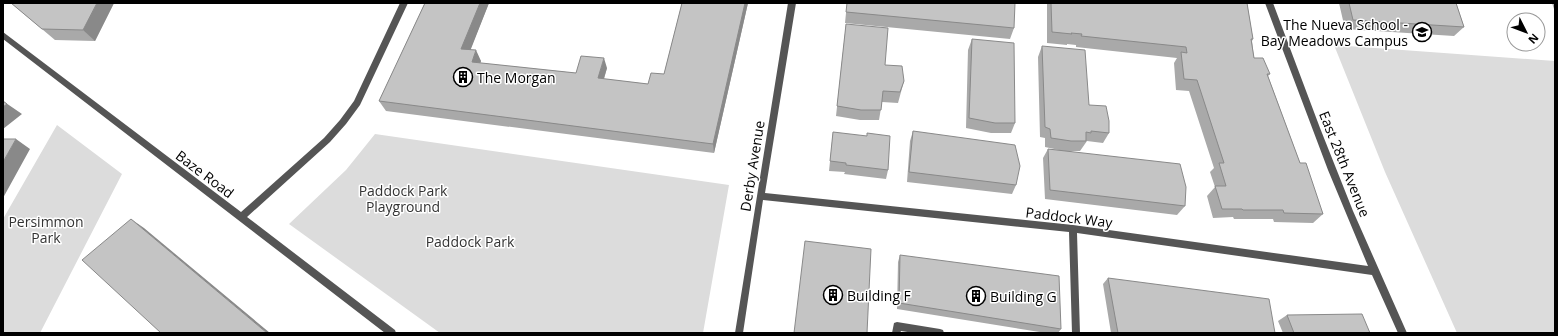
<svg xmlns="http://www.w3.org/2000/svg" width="1558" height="336" font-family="'Open Sans',sans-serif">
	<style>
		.green { fill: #dcdcdc }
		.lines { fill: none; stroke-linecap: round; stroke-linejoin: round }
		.minor { fill: #555; fill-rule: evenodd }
		.wall { fill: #a9a9a9 }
		.shaded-wall { fill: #898989 }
		.building { fill: #c4c4c4; stroke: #898989 }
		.labels { text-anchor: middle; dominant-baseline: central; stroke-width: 3; stroke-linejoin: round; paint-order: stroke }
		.poi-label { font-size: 14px; fill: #000; stroke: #fff; text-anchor: start }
		.street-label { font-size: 14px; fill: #000; stroke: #fff }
		.park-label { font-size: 14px; fill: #333; stroke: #fff }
	</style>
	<rect width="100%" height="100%" fill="#fff"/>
	<!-- green -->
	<path class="green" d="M1334,45L1555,61V333H1457L1385,172Z
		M57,125L122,174L40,333H3V219Z
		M375,134L729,185L703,333H440L289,224L346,170Z"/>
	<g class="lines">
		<!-- minor -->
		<path class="minor" d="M400,3H408L360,105L346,124L330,142L247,217L395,330L396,333H385L3,39V32L241,212L324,138L340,120L354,101Z
			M788,3H796L765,193L1073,225L1368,266L1328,170L1265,3H1273L1320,128L1353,211L1407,333H1398L1372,275L1077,233L1080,333H1072L1069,232L763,200L743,333H735Z
			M897,322L940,329L943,330L944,333H914L901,331L900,333H892L894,323Z"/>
	</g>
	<!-- wall -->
	<path class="wall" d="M11,3H114L95,41L55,40Z
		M425,3H489L470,50L481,61L480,63L576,73L607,68L604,79L648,84L664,74L682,3H748L714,153L386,111L379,101Z
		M847,3L1014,28L1010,39L845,23Z
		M1047,3H1247L1253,39L1252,41L1254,58L1270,74L1268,76L1300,163L1323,214L1313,223L1274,222L1273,219H1234L1233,217L1213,218L1207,196L1215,187L1210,172L1214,168L1189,91L1176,90L1174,63L1177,58L1076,47V45L1067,44V45L1047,43Z
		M1339,3H1456L1464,27L1454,36L1345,29Z
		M1552,3H1555V12Z
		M846,24L885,65L904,81L898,103L882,102L879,120H860L836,116Z
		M972,39L1015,123L1011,133H991L966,128L968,50Z
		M1042,46L1089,105L1109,133L1103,143L1087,141L1080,151H1070L1185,206L1177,215L1045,199L1043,158L1048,149L1059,150L1045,147V138L1040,137L1038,57Z
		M913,131L1016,185L1012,194L907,182L910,141Z
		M833,132L888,170L886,179L844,174L845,172L829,171Z
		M900,255L1061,329L1058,333H1046L897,309L898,262Z
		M1108,278L1275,333H1111L1103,284Z
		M1287,315L1370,333H1283L1278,321Z"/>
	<!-- shaded-wall -->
	<path class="shaded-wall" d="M97,3H114L95,41L83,30Z
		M480,3H489L467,59L461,49Z
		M745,3H748L714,153L713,144Z
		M476,50L481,61L477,72L472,62Z
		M604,58L607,68L601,88L598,78Z
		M3,101L22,114L3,129Z
		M16,139L30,149L3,198V162Z
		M131,219L144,228L270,333H267Z"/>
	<!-- building -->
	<path class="building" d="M11,3H97L83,30L42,29Z
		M425,3H480L461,49L476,50L472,62L576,73L581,56L604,58L598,78L648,84L651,73L664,74L682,3H745L713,144L379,101Z
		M847,3H1015L1014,28L846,12Z
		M1051,3H1247L1253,39H1251L1254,58H1263L1270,74H1267L1300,163H1306L1323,214L1284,213L1283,210H1243L1242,209H1222L1215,186H1226L1219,163H1224L1197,80L1184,79L1181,52L1187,53L1186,47L1081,36L1082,34L1071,33L1072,34L1052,32Z
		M1349,3H1456L1464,27L1353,20Z
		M846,24L888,28L885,65L902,66L904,81L900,92L883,91L881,110H861L837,106Z
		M972,39L1014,43L1015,123H995L969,118Z
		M1042,46L1085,50L1089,105L1106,106L1109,121V133L1091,131V133L1086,132V141H1071L1051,138L1050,129L1045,127Z
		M3,101L7,104L3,107Z
		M913,131L1015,145L1020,166L1016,185L909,172Z
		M833,132L867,136V133L890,136L888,170L846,165V163L830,161Z
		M3,139H16L3,162Z
		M1048,149L1180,164L1186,187L1185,206L1050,190Z
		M131,219L267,333H161L82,260Z
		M805,241L871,249L867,333H794Z
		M900,255L1059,276L1061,329L899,303Z
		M1108,278L1269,299L1275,333H1118Z
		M1362,314L1370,333H1294L1287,315Z"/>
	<!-- icons -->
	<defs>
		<symbol id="school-ring" viewBox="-11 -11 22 22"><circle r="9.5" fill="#fff" stroke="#000" stroke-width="1.5"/><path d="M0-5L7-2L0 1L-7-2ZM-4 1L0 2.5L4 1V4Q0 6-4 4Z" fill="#000"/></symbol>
		<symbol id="building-ring" viewBox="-11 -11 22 22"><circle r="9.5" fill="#fff" stroke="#000" stroke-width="1.5"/><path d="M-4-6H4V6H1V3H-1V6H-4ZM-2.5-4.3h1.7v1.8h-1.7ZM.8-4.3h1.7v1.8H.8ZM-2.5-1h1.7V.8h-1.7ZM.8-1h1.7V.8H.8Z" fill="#000"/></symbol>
	</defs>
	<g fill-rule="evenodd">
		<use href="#school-ring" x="1411" y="21" width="22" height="22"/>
		<use href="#building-ring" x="452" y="66" width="22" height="22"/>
		<use href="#building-ring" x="822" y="284" width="22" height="22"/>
		<use href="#building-ring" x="965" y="285" width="22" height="22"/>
	</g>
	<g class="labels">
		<!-- poi labels -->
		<g class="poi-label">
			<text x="1408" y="24" text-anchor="end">The Nueva School -<tspan x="1408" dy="16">Bay Meadows Campus</tspan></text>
			<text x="477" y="77">The Morgan</text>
			<text x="847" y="295">Building F</text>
			<text x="990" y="296">Building G</text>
		</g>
		<!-- street labels -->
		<g class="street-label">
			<text transform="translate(1345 164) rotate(68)">East 28th Avenue</text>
			<text transform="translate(752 166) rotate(-81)">Derby Avenue</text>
			<text transform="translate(205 174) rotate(37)">Baze Road</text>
			<text transform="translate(1069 217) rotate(7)">Paddock Way</text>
		</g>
		<!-- park labels -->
		<g class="park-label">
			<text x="403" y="190">Paddock Park<tspan x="403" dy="16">Playground</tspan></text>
			<text x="46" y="221">Persimmon<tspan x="46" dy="16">Park</tspan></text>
			<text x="470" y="241">Paddock Park</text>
		</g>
	</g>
	<!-- border -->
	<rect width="1558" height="336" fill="none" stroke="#000000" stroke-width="8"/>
	<!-- north arrow -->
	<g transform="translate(1526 32) rotate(132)"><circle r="19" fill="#ffffff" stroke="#999999"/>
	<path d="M0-3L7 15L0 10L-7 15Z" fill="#000000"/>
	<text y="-6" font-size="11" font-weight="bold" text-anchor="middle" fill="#000000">N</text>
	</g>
</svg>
